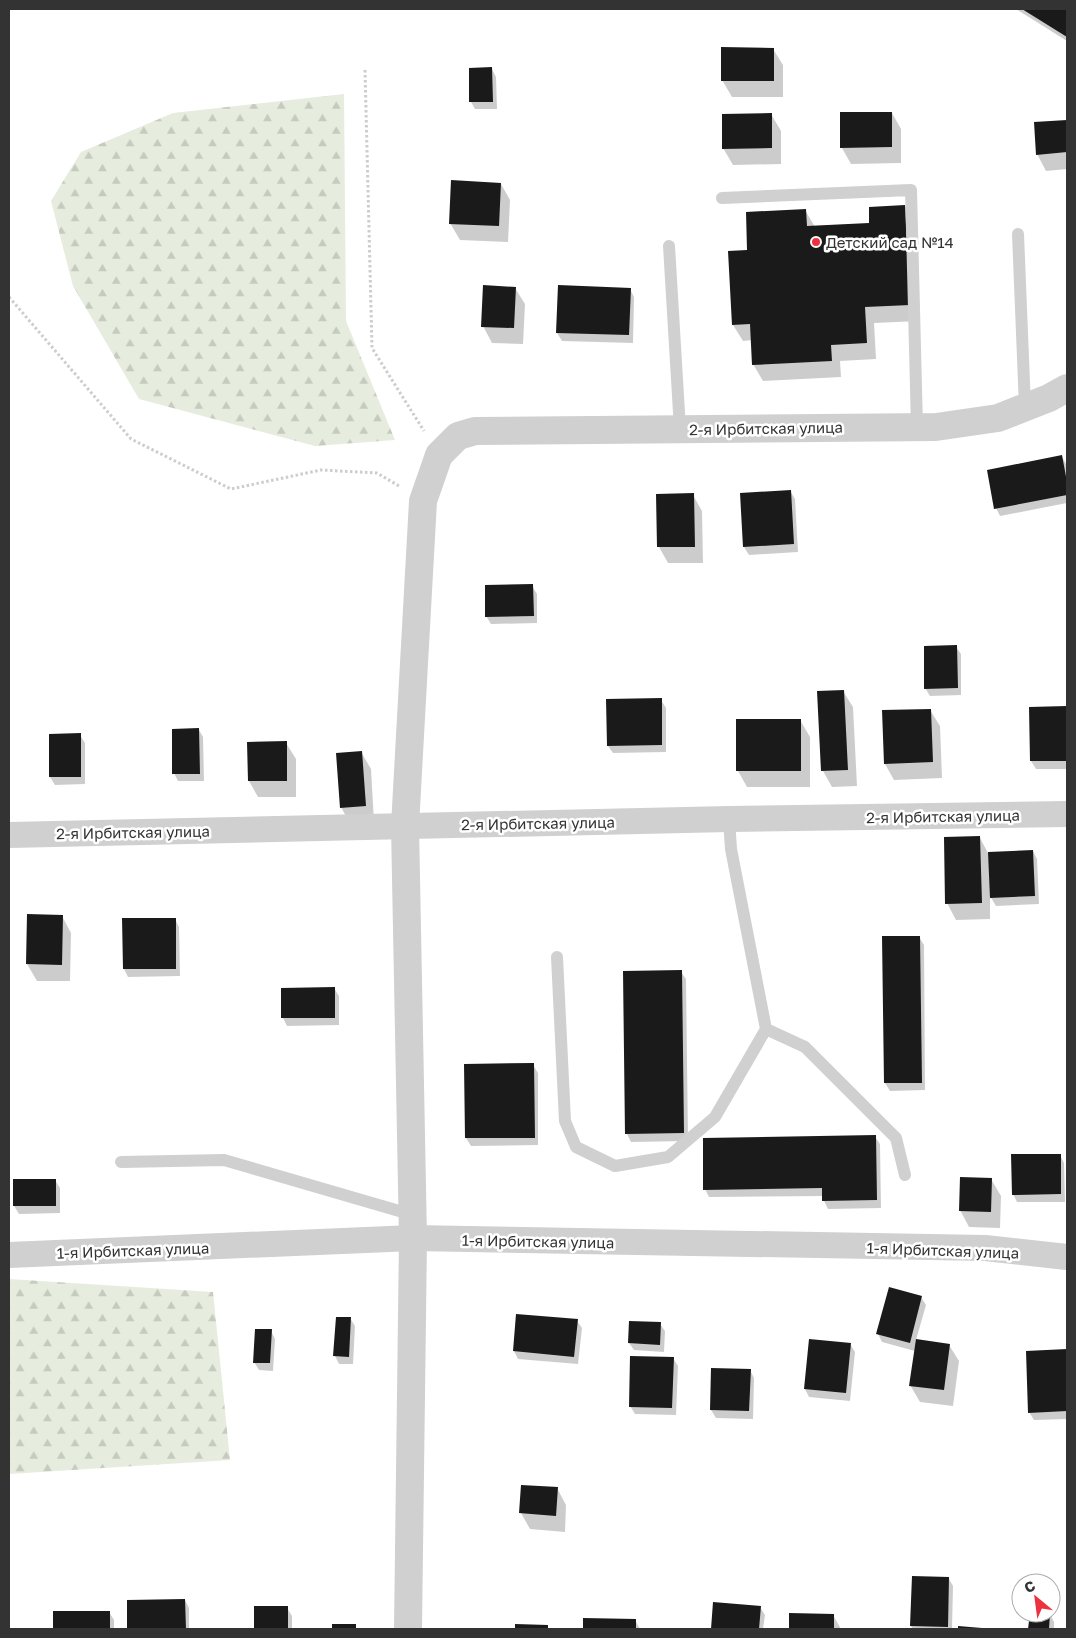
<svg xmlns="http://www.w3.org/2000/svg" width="1076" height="1638" font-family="'Golos Text',sans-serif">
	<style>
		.forest { fill: url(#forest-firs) }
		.shadow { fill: #0003 }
		.building { fill: #1a1a1a }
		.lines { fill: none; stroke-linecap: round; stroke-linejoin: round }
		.path { stroke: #cdcdcd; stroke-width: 3; stroke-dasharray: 2.5 2.5; stroke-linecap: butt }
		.service { stroke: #d0d0d0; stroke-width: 12 }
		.minor { stroke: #d0d0d0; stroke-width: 26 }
		.tertiary { stroke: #d0d0d0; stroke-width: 28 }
		.poi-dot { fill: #ed313f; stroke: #fff; stroke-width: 2 }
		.labels { text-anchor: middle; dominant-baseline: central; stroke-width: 5; stroke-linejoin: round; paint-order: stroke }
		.poi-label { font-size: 15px; fill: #333; stroke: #fff; text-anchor: start }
		.street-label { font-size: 15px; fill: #333; stroke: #fff }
	</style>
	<defs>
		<pattern id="forest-firs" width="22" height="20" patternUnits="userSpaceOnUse" patternTransform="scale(1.25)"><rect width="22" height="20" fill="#e6ecde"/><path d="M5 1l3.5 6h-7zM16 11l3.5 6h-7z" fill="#c6cbbf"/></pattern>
	</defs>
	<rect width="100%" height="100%" fill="#fff"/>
	<!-- forest -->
	<path class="forest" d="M344,94L346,321L395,440L315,446L139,399L73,286L51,201L81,152L173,113Z
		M9,1279L213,1292L230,1460L9,1474Z"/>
	<!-- shadow -->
	<path class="shadow" d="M1016,9H1067V41Z
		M773,49L783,65V97H732L722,80Z
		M492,69L496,77L497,109H475L471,102Z
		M892,113L901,129V163L851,164L842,148Z
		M771,114L781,131V164L733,165L723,148Z
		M1067,122V169L1046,171L1037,154L1035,123Z
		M501,184L510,200L508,242L460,240L450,223Z
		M905,206L914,223L919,321L874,323L876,359L840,361L841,377L763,381L753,364L752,340L743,341L733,325L749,252L805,210L815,227L871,224Z
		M515,288L525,304L523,344L492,343L483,326Z
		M630,289L634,297L633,343L562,341L557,333Z
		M1062,457L1066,464L1067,471V503L1000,516L996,508Z
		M790,491L795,499L798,552L749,555L744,547Z
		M693,495L702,511L703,563H668L659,547Z
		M532,586L537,594V623L491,624L486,616Z
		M956,647L961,654V695L930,696L925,688Z
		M843,691L853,707L857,786L832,787L823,771Z
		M661,700L666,708V752L613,753L608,746Z
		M1030,708H1067V769H1036L1031,761Z
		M930,710L940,726L942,778L894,780L885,764Z
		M800,720L810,737V787H747L738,771Z
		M199,730L203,737L204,781H178L174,773Z
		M80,735L85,743V784L55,785L50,777Z
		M286,743L296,759V797H258L249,781Z
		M361,752L371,769L374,822L350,824L341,807Z
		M980,838L988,853L1033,851L1037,859L1039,904L996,906L990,896V919L956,920L947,903Z
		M28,916H62L71,933L70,981H37L27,964Z
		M175,919L179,927L180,976L128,977L124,969L123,920Z
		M919,937L924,945L925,1090L890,1091L885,1083Z
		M681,972L686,979L688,1141L631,1142L627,1134Z
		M334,988L339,996V1025L287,1026L283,1018Z
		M533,1065L538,1073V1145L471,1146L466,1138Z
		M875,1137L880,1144L881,1208L828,1209L824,1201V1196L709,1197L705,1189Z
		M1060,1155L1064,1163L1065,1202H1017L1013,1194Z
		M991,1179L1001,1196L1000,1228L969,1227L960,1210Z
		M55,1180L60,1188V1213L19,1214L14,1206V1181Z
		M921,1297L926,1305L916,1340L949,1345L959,1361L953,1406L920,1402L910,1385L915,1351L882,1342L878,1334Z
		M350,1318L355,1326L353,1364H339L335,1356Z
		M577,1321L582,1328L578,1364L518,1359L514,1351Z
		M660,1324L665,1331L664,1352L634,1350L629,1343Z
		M271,1331L275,1339L273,1371L259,1370L254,1362Z
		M850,1344L855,1352L850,1401L809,1397L805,1389Z
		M1067,1351V1419L1034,1420L1029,1412L1027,1352Z
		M673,1358L678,1366L676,1415L635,1414L630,1406Z
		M750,1370L754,1378L753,1419L716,1418L711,1410Z
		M557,1488L566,1505L565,1532L530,1529L521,1513Z
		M949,1579L953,1586L952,1629H913L911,1626Z
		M185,1600L189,1608V1629H129V1601Z
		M715,1603L760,1607L765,1615L763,1629H712Z
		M256,1607L287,1608L292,1616V1629H256Z
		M55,1612H109L114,1620V1629H55Z
		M1031,1613L1050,1614L1054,1622V1629H1030Z
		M791,1614L833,1615L841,1629H790Z
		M585,1619L635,1620L640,1629H585Z"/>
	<!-- building -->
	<path class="building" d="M1022,9H1067V37Z
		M721,47L774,48V81H721Z
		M492,67L493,102H469V68Z
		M840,112H892V147L840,148Z
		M772,113V148L722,149V114Z
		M1067,120V152L1036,155L1034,122Z
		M451,180L501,183L499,226L449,224Z
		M905,205L910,305L865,307L867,343L831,345L832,361L752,365L750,324L732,325L728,251L747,250L746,212L806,209L807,226L869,223V207Z
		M483,285L516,287L514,328L481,327Z
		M558,285L631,288L629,335L556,333Z
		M1062,455L1067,482V495L994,509L987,470Z
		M791,490L794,544L743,547L740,493Z
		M694,493L695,547H657L656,494Z
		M533,584L534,616L485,617V585Z
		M957,645L958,688L924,689V646Z
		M844,690L848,770L821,771L817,691Z
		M662,698V745L607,746L606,699Z
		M1067,706V761H1030L1029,707Z
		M931,709L933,762L884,764L882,710Z
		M736,719H801V771H736Z
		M199,728L200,774H172V729Z
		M81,733V777H49V734Z
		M287,741V781H248L247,742Z
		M362,751L366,806L340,808L336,753Z
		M980,836L982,903L945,904L944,837Z
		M1033,850L1035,896L990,898L988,852Z
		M27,914L63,915L62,965L26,964Z
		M122,918H176V969H123Z
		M882,936H920L922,1083H884Z
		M682,970L684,1133L625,1134L623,971Z
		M335,987V1018H281V988Z
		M534,1063L535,1138H465L464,1064Z
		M876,1135L877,1200L822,1201V1188L703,1190V1138Z
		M1011,1154H1061V1194L1012,1195Z
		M960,1177L992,1178L991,1212L959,1211Z
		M13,1179H56V1206H13Z
		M889,1287L922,1296L910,1343L876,1334Z
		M516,1314L578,1319L574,1357L513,1351Z
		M336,1317H351L349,1357L333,1356Z
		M629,1321L661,1322L660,1345L628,1343Z
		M255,1329H272L270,1363H253Z
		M809,1339L851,1343L846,1393L804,1389Z
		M916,1339L950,1344L944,1390L909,1386Z
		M1067,1349V1411L1028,1413L1026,1351Z
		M630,1356L674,1357L672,1408L629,1407Z
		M711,1368L751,1369L749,1411L710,1410Z
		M521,1485L558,1487L556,1516L519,1513Z
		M912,1576L949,1577L948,1627L910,1626Z
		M185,1599L186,1629H127V1600Z
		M713,1602L761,1606L759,1629H711Z
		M254,1606H288V1629H254Z
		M53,1611H110V1629H53Z
		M789,1613L834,1614V1629H789Z
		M1030,1613H1050L1049,1629H1028Z
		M583,1618L636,1619V1629H583Z
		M332,1624H356V1629H332Z
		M515,1624L548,1625V1629H515Z
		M958,1626L982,1628V1629H958Z"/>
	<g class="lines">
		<!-- path -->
		<path class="path" d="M365,70L372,348L424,431
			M9,297L131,439L231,489L321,470L377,473L399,486"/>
		<!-- service -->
		<path class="service" d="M722,198L911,190L917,427
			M1018,234L1025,407
			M669,246L680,429
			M729,819L731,849L766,1029L805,1047L896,1138L905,1175
			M557,957L565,1121L576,1147L615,1166L668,1157L715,1117L766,1029
			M121,1162L224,1160L413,1215"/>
		<!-- minor -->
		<path class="minor" d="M9,835L729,819L1067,814
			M9,1255L413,1238L985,1248L1067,1257"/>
		<!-- tertiary -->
		<path class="tertiary" d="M408,1629L413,1238L405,826L423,501L439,455L458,436L475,431L936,427L998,418L1049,398L1067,388"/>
	</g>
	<!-- markers -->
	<circle class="poi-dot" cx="816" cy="242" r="5"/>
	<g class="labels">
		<!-- poi labels -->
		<g class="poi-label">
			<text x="826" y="242">Детский сад №14</text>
		</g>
		<!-- street labels -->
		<g class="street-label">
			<text transform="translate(766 428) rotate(-1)">2-я Ирбитская улица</text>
			<text transform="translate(943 816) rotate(-1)">2-я Ирбитская улица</text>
			<text transform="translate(538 823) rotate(-1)">2-я Ирбитская улица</text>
			<text transform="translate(133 832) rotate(-1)">2-я Ирбитская улица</text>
			<text transform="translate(538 1241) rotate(1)">1-я Ирбитская улица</text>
			<text transform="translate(133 1250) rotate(-2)">1-я Ирбитская улица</text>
			<text transform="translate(943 1250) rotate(2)">1-я Ирбитская улица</text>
		</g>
	</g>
	<!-- border -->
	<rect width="1076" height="1638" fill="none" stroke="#333333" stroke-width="20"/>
	<!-- north arrow -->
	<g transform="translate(1036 1598) rotate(331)"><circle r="24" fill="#ffffff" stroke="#adadad"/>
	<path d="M0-4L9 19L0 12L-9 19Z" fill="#ed313f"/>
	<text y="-8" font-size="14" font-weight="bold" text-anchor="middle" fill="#333333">С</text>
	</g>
</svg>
